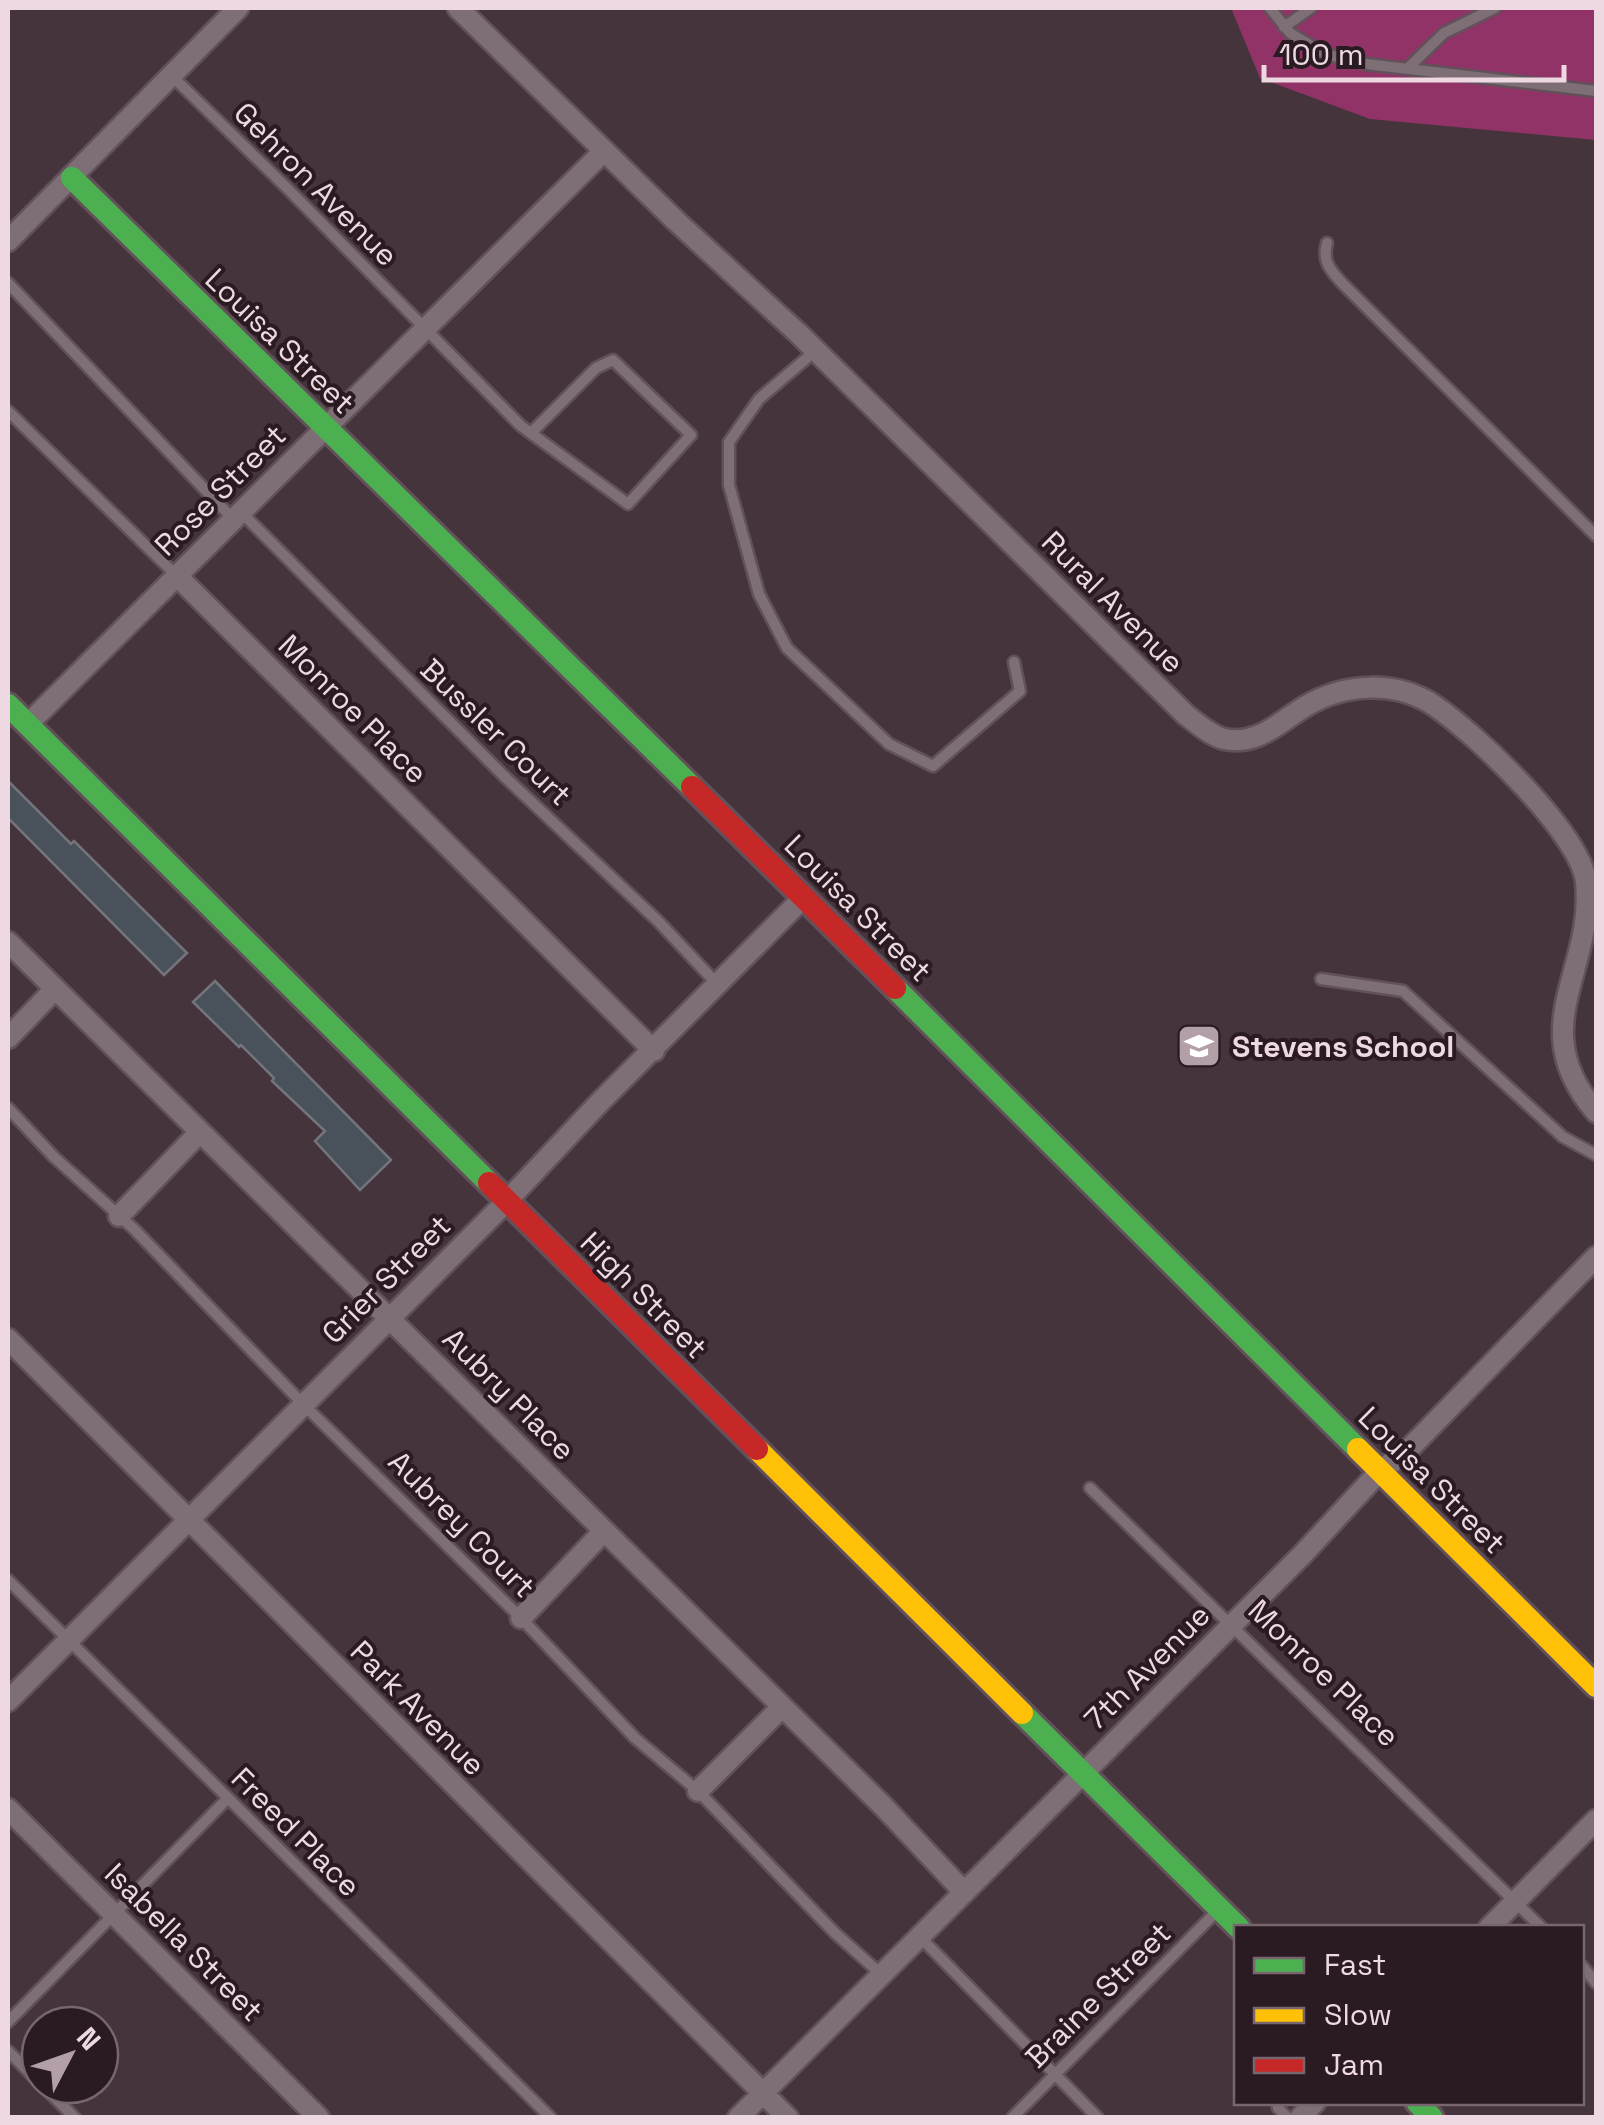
<svg xmlns="http://www.w3.org/2000/svg" width="1604" height="2125" font-family="'Space Grotesk',sans-serif">
	<style>
		.green { fill: #923367 }
		.building { fill: #49515b; stroke: #74747c; stroke-width: 2.5 }
		.lines { fill: none; stroke-linecap: round; stroke-linejoin: round }
		.lane-casing { stroke: #62515a; stroke-width: 15 }
		.street-casing { stroke: #62515a; stroke-width: 25 }
		.fast-casing { stroke: #62515a; stroke-width: 28 }
		.slow-casing { stroke: #62515a; stroke-width: 28 }
		.jam-casing { stroke: #62515a; stroke-width: 28 }
		.lane { stroke: #7e6f76; stroke-width: 10 }
		.street { stroke: #7e6f76; stroke-width: 20 }
		.fast { stroke: #4caf50; stroke-width: 22 }
		.slow { stroke: #ffc107; stroke-width: 22 }
		.jam { stroke: #c62828; stroke-width: 22 }
		.labels { text-anchor: middle; dominant-baseline: central; stroke-width: 8; stroke-linejoin: round; paint-order: stroke }
		.street-label { font-size: 30px; fill: #eed8e1; stroke: #2a1a21 }
		.poi-label { font-size: 30px; font-weight: bold; fill: #eed8e1; stroke: #2a1a21; text-anchor: start }
	</style>
	<rect width="100%" height="100%" fill="#46343d"/>
	<!-- green -->
	<path class="green" d="M1231,8H1596V140L1370,119L1260,78Z"/>
	<!-- building -->
	<path class="building" d="M8,781L71,844L74,841L187,953L164,975L8,818Z
		M215,981L391,1160L360,1190L315,1141L325,1131L272,1081L274,1078L241,1045L239,1047L193,1002Z"/>
	<g class="lines">
		<defs>
			<path id="lane" d="M1270,8L1290,33L1325,54L1366,64L1596,91
				M1284,27L1311,8
				M1409,67L1444,33L1495,8
				M172,76L287,188L521,426L628,504L691,435L613,360L596,368L531,433
				M1327,243C1322,261 1330,270 1342,283L1596,536
				M8,283L233,519
				M815,351L759,399L729,442V485L759,594L787,648L889,744L933,766L1020,691L1014,662
				M8,411L176,575
				M241,512L504,776L659,922L718,985
				M1321,979L1403,991L1563,1137L1596,1155
				M8,1108L54,1157L134,1229L303,1404L521,1618L635,1738L698,1791L835,1933L882,1975
				M1090,1488L1542,1928
				M8,1580L551,2118
				M920,1937L1098,2118
				M1582,1966L1596,1983
				M8,2022L227,1799
				M8,2051L40,2083
				M42,2085L75,2118
				M1277,2102L1278,2108L1288,2118
				M1012,2118L1219,1909"/>
			<path id="street" d="M458,8L675,220L799,334L1186,715C1198,724 1210,735 1224,739C1258,746 1279,722 1306,706C1345,683 1396,680 1435,706C1476,734 1581,834 1586,882C1595,971 1523,1027 1596,1112
				M8,241L238,8
				M177,576L654,1051
				M27,725L604,151
				M8,942L884,1807L964,1892
				M8,1038L55,989
				M119,1216L200,1132
				M8,1339L788,2118
				M521,1618L604,1531
				M8,1701L506,1202L600,1102L804,897
				M698,1791L782,1707
				M8,1809L319,2118
				M1489,1928L1596,1820
				M738,2118L1303,1554L1379,1472L1408,1450L1596,1257
				M1300,2118L1315,2102"/>
			<path id="fast" d="M72,178L692,787
				M8,705L489,1183
				M895,988L1358,1449
				M1022,1713L1239,1928
				M1417,2102L1432,2118"/>
			<path id="slow" d="M757,1449L1022,1713
				M1358,1449L1596,1686"/>
			<path id="jam" d="M692,787L895,988
				M489,1183L757,1449"/>
		</defs>
		<!-- lane casing -->
		<use href="#lane" class="lane-casing"/>
		<!-- street casing -->
		<use href="#street" class="street-casing"/>
		<!-- fast casing -->
		<use href="#fast" class="fast-casing"/>
		<!-- slow casing -->
		<use href="#slow" class="slow-casing"/>
		<!-- jam casing -->
		<use href="#jam" class="jam-casing"/>
		<!-- lane -->
		<use href="#lane" class="lane"/>
		<!-- street -->
		<use href="#street" class="street"/>
		<!-- fast -->
		<use href="#fast" class="fast"/>
		<!-- slow -->
		<use href="#slow" class="slow"/>
		<!-- jam -->
		<use href="#jam" class="jam"/>
	</g>
	<!-- icons -->
	<defs>
		<symbol id="school-square" viewBox="-11 -11 22 22"><rect x="-9" y="-9" width="18" height="18" rx="4" fill="#b39fa8" stroke="#2a1a21"/><path d="M0-5L7-2L0 1L-7-2ZM-4 1L0 2.5L4 1V4Q0 6-4 4Z" fill="#fff"/></symbol>
	</defs>
	<g fill-rule="evenodd">
		<use href="#school-square" x="1174" y="1021" width="50" height="50"/>
	</g>
	<g class="labels">
		<!-- street labels -->
		<g class="street-label">
			<text transform="translate(316 184) rotate(45)">Gehron Avenue</text>
			<text transform="translate(280 341) rotate(44)">Louisa Street</text>
			<text transform="translate(220 490) rotate(-45)">Rose Street</text>
			<text transform="translate(1113 602) rotate(45)">Rural Avenue</text>
			<text transform="translate(353 709) rotate(45)">Monroe Place</text>
			<text transform="translate(496 732) rotate(44)">Bussler Court</text>
			<text transform="translate(858 908) rotate(45)">Louisa Street</text>
			<text transform="translate(386 1279) rotate(-45)">Grier Street</text>
			<text transform="translate(644 1295) rotate(45)">High Street</text>
			<text transform="translate(509 1394) rotate(45)">Aubry Place</text>
			<text transform="translate(1432 1480) rotate(45)">Louisa Street</text>
			<text transform="translate(462 1524) rotate(45)">Aubrey Court</text>
			<text transform="translate(1147 1667) rotate(-45)">7th Avenue</text>
			<text transform="translate(1324 1673) rotate(44)">Monroe Place</text>
			<text transform="translate(418 1708) rotate(45)">Park Avenue</text>
			<text transform="translate(296 1832) rotate(45)">Freed Place</text>
			<text transform="translate(184 1942) rotate(45)">Isabella Street</text>
			<text transform="translate(1098 1995) rotate(-45)">Braine Street</text>
		</g>
		<!-- poi labels -->
		<g class="poi-label">
			<text x="1232" y="1046">Stevens School</text>
		</g>
	</g>
	<!-- border -->
	<rect width="1604" height="2125" fill="none" stroke="#eed8e1" stroke-width="20"/>
	<!-- legend -->
	<rect x="1234" y="1925" width="350" height="180" fill="#2a1a21" stroke="#78666e" stroke-width="2.5"/>
	<rect x="1254" y="1958" width="50" height="15" fill="#4caf50" stroke="#78666e" stroke-width="2.5"/>
	<text x="1324" y="1975" font-size="30" fill="#eed8e1">Fast</text>
	<rect x="1254" y="2008" width="50" height="15" fill="#ffc107" stroke="#78666e" stroke-width="2.5"/>
	<text x="1324" y="2025" font-size="30" fill="#eed8e1">Slow</text>
	<rect x="1254" y="2058" width="50" height="15" fill="#c62828" stroke="#78666e" stroke-width="2.5"/>
	<text x="1324" y="2075" font-size="30" fill="#eed8e1">Jam</text>
	<!-- north arrow -->
	<g transform="translate(70 2055) rotate(49)"><circle r="48" fill="#2a1a21" stroke="#78666e" stroke-width="2.5"/>
	<path d="M0-8L18 38L0 25L-18 38Z" fill="#b39fa8"/>
	<text y="-15" font-size="28" font-weight="bold" text-anchor="middle" fill="#eed8e1">N</text>
	</g>
	<!-- scale -->
	<path d="M1264 65v15h300v-15" fill="none" stroke="#eed8e1" stroke-width="5"/>
	<text x="1279" y="65" font-size="30" fill="#eed8e1" stroke="#2a1a21" stroke-width="8" paint-order="stroke">100 m</text>
</svg>
